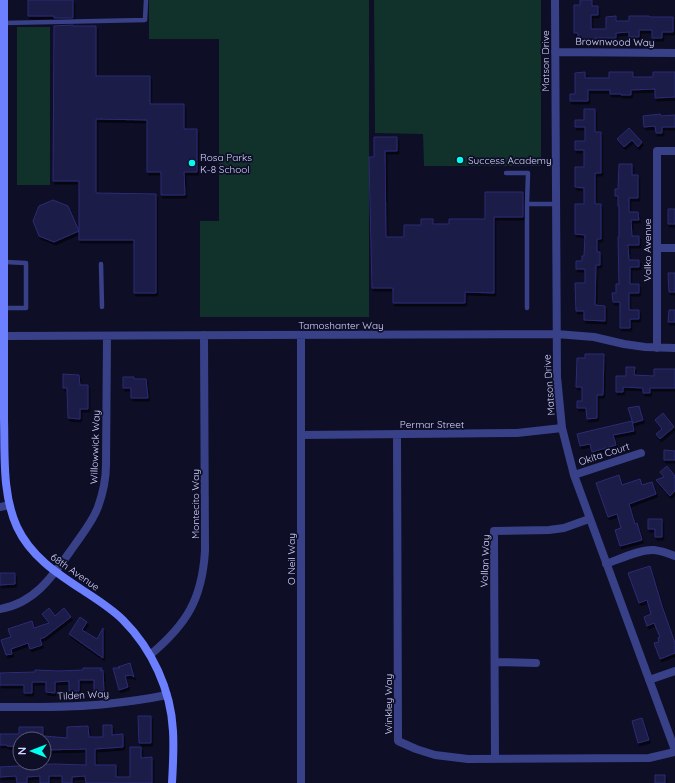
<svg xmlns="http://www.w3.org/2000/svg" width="675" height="783" font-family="Quicksand,sans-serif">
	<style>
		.green { fill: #11312b }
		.building { fill: #1b1a48; stroke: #2d2b75; filter: url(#shadow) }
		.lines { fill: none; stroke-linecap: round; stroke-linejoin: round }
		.lane { stroke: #384187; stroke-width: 4.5 }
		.street { stroke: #384187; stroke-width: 8 }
		.secondary { stroke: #6b7fff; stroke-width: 8 }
		.poi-dot { fill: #00ffef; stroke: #0e0e27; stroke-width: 1.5 }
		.labels { text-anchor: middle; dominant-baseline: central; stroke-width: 3.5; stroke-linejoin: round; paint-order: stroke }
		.street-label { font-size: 10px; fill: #d4d6ff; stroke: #0e0e27 }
		.poi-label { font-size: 10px; fill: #d4d6ff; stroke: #0e0e27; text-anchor: start }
	</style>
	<defs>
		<filter id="shadow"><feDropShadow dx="1.5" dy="3" stdDeviation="0" flood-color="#0009"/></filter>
	</defs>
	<rect width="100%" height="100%" fill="#0e0e27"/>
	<!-- green -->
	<path class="green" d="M149,0H369V317H200V221H219V39H149Z
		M374,0H541V166H424L423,134L375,133Z
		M17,27H50V185H17Z"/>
	<!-- building -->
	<path class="building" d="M28,0H73V18H54V16H28Z
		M580,0H592V6H598V15H591V29H606V17L616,16V21H629V16H649L650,17H673V32H662V38H652V30H639V37H629V32L616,33V38H595V43L578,42V33H574V5H580Z
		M73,25V26H96V76H150V104H184V129H197V172H184L185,195H161V172H147V120L96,119V193L156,194V293H134V240H79V181H53L54,26Z
		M585,72V78H609V72H633V77H653V72H675V97L655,98V89L631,90V95H621V94H610V90H588V101H570V94H575V73Z
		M584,109H595V132H601V173H595V204H601V239H597V252H600V265H596L595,305L605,306V321L584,320V311H576L575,283H585V269H576V261H582V256H584L585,235L575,234V204H584V188L575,187V167H584V150H575V141H585V127H575V120H584Z
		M660,114L661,116L675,115V127H662V133H656L655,126L644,127L643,116Z
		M629,128L642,142L638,147L632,140L624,147L617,139Z
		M374,137H397V151H385L386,237H404V225H421V219H433V224H449V219H485V192H523V217H494V293L465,292V303H393V288H372L369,157H374Z
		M619,164H632V175H638V198H629V212H638L639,220H631L632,236H639V245H628L629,260H639V267H630V284H639V293H629V310H639V319H630V328H620V302H613L612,293H616V284H619L618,237H619V206H618V196H615V189H618Z
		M53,200L68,206L79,231L54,242L39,236L33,221L39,206Z
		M668,209H675V224H668Z
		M668,273H675V292H669Z
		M669,310H675V322H668Z
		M585,354H604L603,395H597V418L587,419L586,408H577V401H582V387H576L577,358H585Z
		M626,367H635L634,375L654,376V369H675V388H650V393H643V388L623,387V392H616V376H626Z
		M63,374L79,375L80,385H88V409H80V419L68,418L67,388H63Z
		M123,377H134V379H146L148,398H131V388H123Z
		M639,406L643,420L633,423L628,408Z
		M663,413L674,427L660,439L656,434L662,429L655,420Z
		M632,421L634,431L613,435L616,445L592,452L590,444L580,446L577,434Z
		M664,450L675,451V460H664Z
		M667,466L675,476V491L670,496L656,480L664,477L660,472Z
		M619,475L622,485L640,479L642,485L652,482L656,494L629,504L635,524L637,523L642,540L620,546L615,530L621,528L617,514L608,517L596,483Z
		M648,519H662V537H655V529H648Z
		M650,566L662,606L675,643V653L660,659L654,643L659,642L658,638L660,637L654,623L647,626L644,617L651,614L647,600L639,603L628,573Z
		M0,573H15V584L0,585Z
		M49,608L55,616L64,608L71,617L45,637L40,639L42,645L30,649L28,643L11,649L12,654L6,655L1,640L11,637L8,629L32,621L34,628L49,623L42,614Z
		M80,617L87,622L82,630L97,639L103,628V658L69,634Z
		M130,663L134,677L131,675L125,676L128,687L119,690L113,668H120L118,667Z
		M83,668H102L100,671L103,670L104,691H94V680H79V691H69V681L55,682V693L46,692V682H32V693H24V685H0V673L35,672V670L59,671L83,670Z
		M138,716H151V743H139Z
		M642,718L649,740L638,743L632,721Z
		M103,725H112V735L123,734V747L95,749V765H116V777H130V747H141V758L152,757V783H86L85,776L72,777V783H62V776H49V783H40V776L27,777V783H17L16,776L0,777V767L54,764L86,765V749L44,750V736L67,738V727L88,726L89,737H103Z
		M19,727H43V739H20V747L7,746V745H0V734H19Z
		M655,775H665V783H655Z"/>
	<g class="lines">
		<!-- lane -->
		<path class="lane" d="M4,23L145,20L146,0
			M506,173H528L527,204H556
			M527,204V308
			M5,262L26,263V308H5
			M101,264L102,307"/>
		<!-- street -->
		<path class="street" d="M555,0L557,377L562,428L574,475L675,750
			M555,52L675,53
			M657,248H675
			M5,336L556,334L594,337L624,344L645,347L675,348
			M657,348V151H675
			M397,434L398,741L416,749L435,755L468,759L649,758L675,752
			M301,435L517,433L562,428
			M574,475L641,453
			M0,507L9,505
			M606,564C620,559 640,549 654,550C662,551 668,553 675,556
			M0,609C36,603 54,574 74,546C83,533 93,521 98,507C103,493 106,480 106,465L107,336
			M150,655C187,624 202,599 205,551L204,335
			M495,662L536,663
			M649,680L675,671
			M0,707C35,707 71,708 106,704C126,702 147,699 167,695
			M495,759L494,531L549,530L564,528L589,519
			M301,783V335"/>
		<!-- secondary -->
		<path class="secondary" d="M4,0V419C5,455 2,494 17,527C31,557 58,574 84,591C98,600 112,609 123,620C152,649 171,690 173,731C174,748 173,766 172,783"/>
	</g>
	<!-- markers -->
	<g class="poi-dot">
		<circle cx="460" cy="160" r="4"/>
		<circle cx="192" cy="163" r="4"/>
	</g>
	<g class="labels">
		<!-- street labels -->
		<g class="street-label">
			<text transform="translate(615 42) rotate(1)">Brownwood Way</text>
			<text transform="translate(545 61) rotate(-90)">Matson Drive</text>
			<text transform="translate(647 250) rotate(-90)">Valko Avenue</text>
			<text x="341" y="325">Tamoshanter Way</text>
			<text transform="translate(549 385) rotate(-94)">Matson Drive</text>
			<text x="432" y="424">Permar Street</text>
			<text transform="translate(95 447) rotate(-88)">Willowwick Way</text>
			<text transform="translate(604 454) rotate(-18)">Okita Court</text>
			<text transform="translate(195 504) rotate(-90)">Montecito Way</text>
			<text transform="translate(291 559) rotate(-90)">O Neil Way</text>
			<text transform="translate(485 561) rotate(-88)">Vollan Way</text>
			<text transform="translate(75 572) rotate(35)">68th Avenue</text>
			<text transform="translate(83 695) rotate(-3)">Tilden Way</text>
			<text transform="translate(388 704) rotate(-90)">Winkley Way</text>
		</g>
		<!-- poi labels -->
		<g class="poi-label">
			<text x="200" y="157">Rosa Parks<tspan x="200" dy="12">K-8 School</tspan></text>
			<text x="468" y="160">Success Academy</text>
		</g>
	</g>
	<!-- north arrow -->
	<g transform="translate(32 751) rotate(270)"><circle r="19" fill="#0e0e27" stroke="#5d5e7d"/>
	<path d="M0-3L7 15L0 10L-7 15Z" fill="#00ffef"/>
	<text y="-6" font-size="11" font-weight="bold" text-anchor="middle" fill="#d4d6ff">N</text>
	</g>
</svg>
